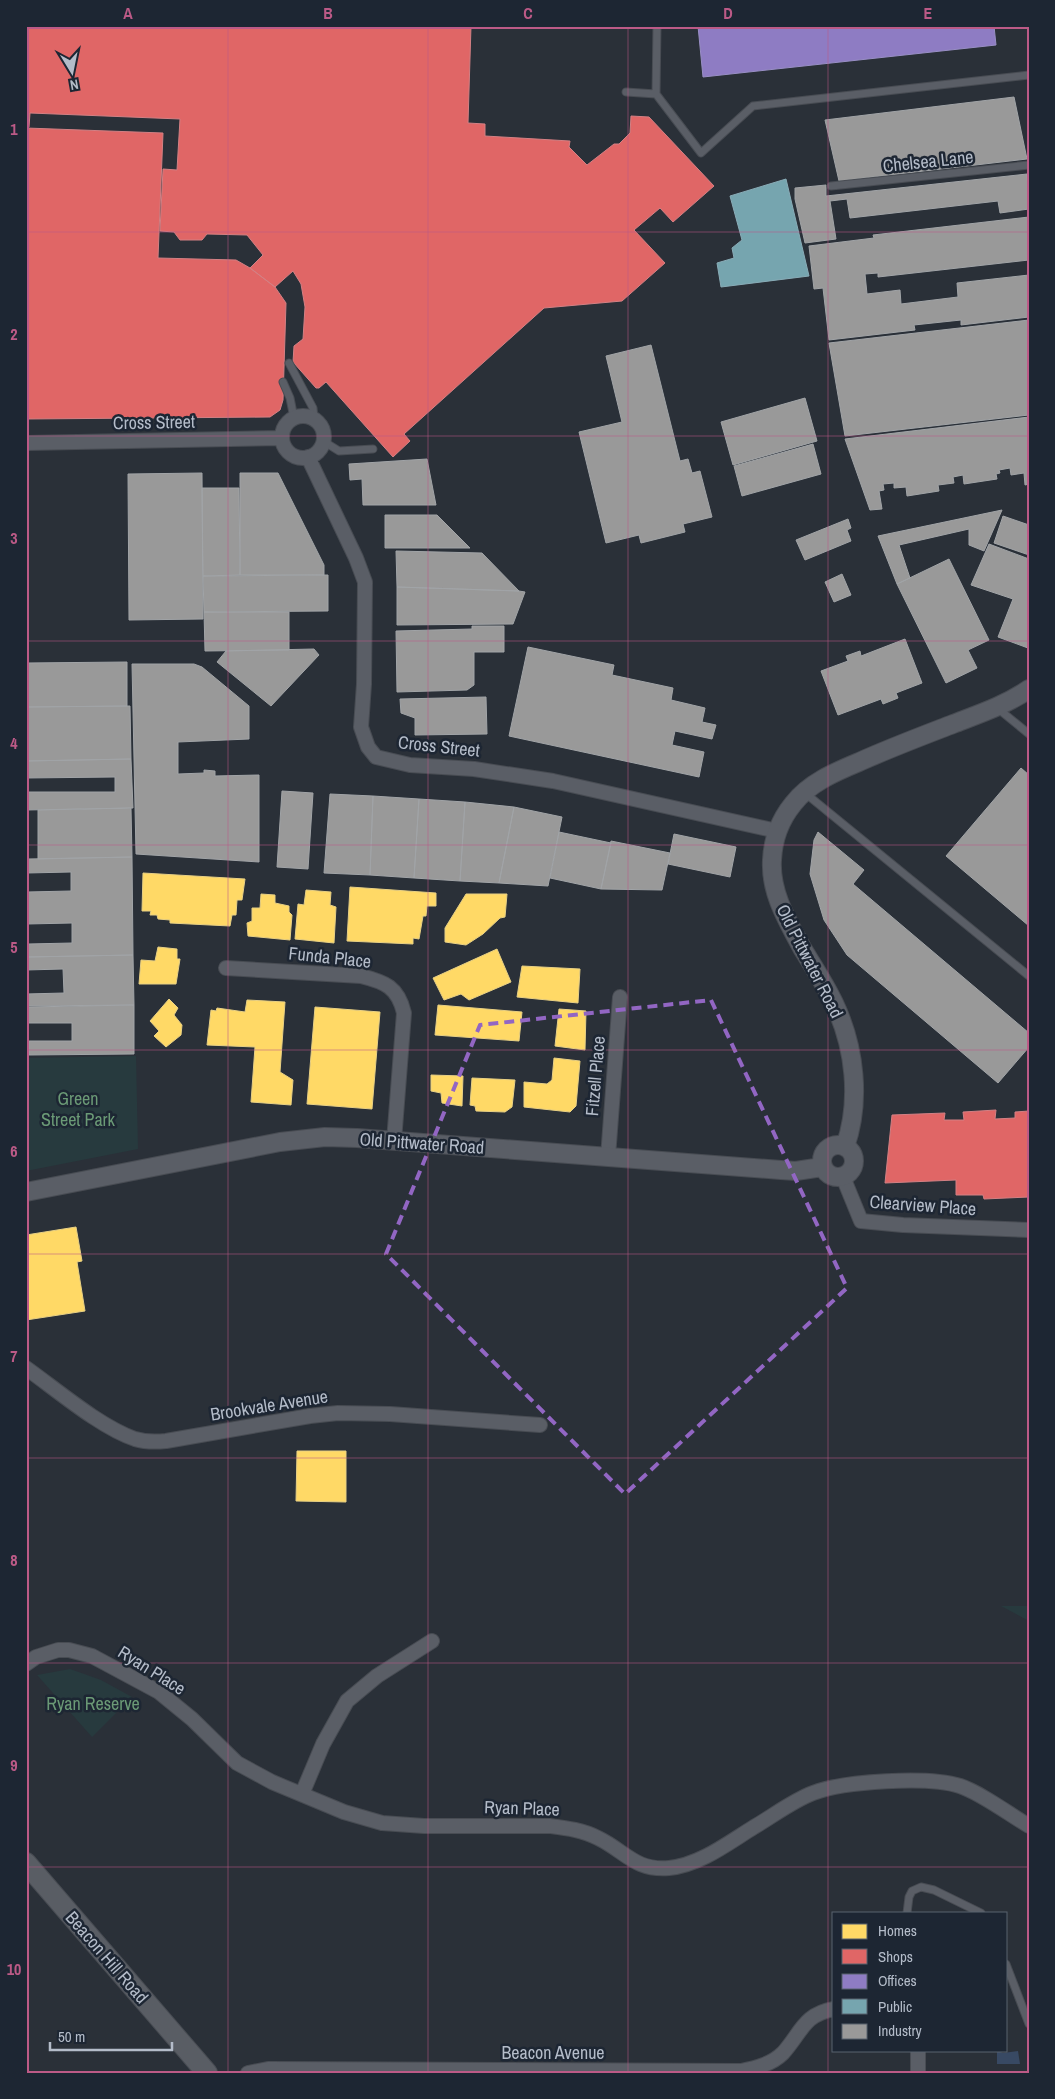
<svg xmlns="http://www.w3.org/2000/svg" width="1055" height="2099" font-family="'Archivo Narrow',sans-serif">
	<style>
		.green { fill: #273a3e }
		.water { fill: #384963 }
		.homes { fill: #ffd966; stroke: #e8d084 }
		.shops { fill: #e06666; stroke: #d38084 }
		.offices { fill: #8e7cc3; stroke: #998fc5 }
		.public { fill: #76a5af; stroke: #89acb7 }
		.industry { fill: #999; stroke: #a1a4a7 }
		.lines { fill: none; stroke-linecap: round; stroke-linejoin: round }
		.service-casing { stroke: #484c53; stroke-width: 9 }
		.minor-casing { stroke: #484c53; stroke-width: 16 }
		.tertiary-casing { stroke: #484c53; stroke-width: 20 }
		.secondary-casing { stroke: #484c53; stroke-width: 22 }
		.service { stroke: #5a5e66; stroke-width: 7 }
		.minor { stroke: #5a5e66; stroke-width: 14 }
		.tertiary { stroke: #5a5e66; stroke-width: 18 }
		.secondary { stroke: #595d64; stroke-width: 20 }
		.marked { fill: none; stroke: #9266c3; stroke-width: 4; stroke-dasharray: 10 6; stroke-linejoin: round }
		.grid { fill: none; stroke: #bc5a87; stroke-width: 1; stroke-opacity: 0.55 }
		.labels { text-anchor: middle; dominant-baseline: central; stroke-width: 5; stroke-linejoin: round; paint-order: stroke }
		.street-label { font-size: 18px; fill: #b4bcc9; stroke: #1d2633 }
		.park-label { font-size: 18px; fill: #6b9a76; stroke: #1d2633 }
		.neatline { fill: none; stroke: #bc5a87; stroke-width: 2 }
		.grid-label { font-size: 16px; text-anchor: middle; font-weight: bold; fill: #bc5a87 }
	</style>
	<rect width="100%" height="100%" fill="#2a3038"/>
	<!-- green -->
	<path class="green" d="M136,1056L138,1149L26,1171V1058Z
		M1001,1606H1029V1621Z
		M70,1669L101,1680L132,1697L92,1737L37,1675Z"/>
	<!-- water -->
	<path class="water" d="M997,2051L1003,2053L1018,2051L1020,2064H997Z"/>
	<!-- homes -->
	<path class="homes" d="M143,873L245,879L242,900H237L236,915H232L230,926L170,923V920L158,919L157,915H150L151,911H142Z
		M350,887L436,893V906H427L426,916H423L419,939L413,938V944L347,941Z
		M306,890L331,892L330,905L336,907L334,943L295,939L298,904L304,905Z
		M261,894L275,895V903L289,906V912L292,915L290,940L248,936L247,923L252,921V908H260Z
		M466,894H507L505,917L500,918L483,934L466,945L445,942V928Z
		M158,947L177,949V959H180L176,984H139L141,960L155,961Z
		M497,949L511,982L469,1000L461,994L444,1000L433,978Z
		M522,966L580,969L578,1003L517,997Z
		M169,999L178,1008L174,1015L182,1025L181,1035L166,1047L154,1036L159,1031L150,1021Z
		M247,1000L285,1002L280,1072L293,1080L291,1105L251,1102L255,1047L207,1045L211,1010L216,1011L217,1008L245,1012Z
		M438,1005L522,1012L519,1041L435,1035Z
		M315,1007L380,1012L372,1109L307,1104Z
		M559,1009L586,1011L585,1050L555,1046Z
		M554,1058L580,1061L576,1106L570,1112L524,1107V1082L547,1084L552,1080Z
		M431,1075L463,1076L462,1106L442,1103L441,1093L431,1091Z
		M472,1078L515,1080L512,1107L505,1112L476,1111L475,1106L470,1105Z
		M76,1227L82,1261L77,1262L85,1311L26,1320V1235Z
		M297,1451H346V1502L296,1501Z"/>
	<!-- shops -->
	<path class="shops" d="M26,26H471L468,123L485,124V136L570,141L569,147L587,165L614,144H619L630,133L631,116L649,117L714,186L673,222L660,208L634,230L665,263L622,301L544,308L404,434L410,441L393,457L326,382L319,388H316L293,362L294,346L303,339L305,307L301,284L293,271L275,287L250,268L263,255L247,235L207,234L202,240H180L174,232L160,231L163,169L177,170L180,119L30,113L29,127H26Z
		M26,128L163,133L158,258L236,260L250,268L275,287L286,303L283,400L280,410L270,417L26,419Z
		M996,1110L995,1119L1015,1118V1112L1029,1111V1197L984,1199L983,1195H956V1180L885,1183L892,1115L945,1113L944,1120H964L963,1112Z"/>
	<!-- offices -->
	<path class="offices" d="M698,26H994L996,45L703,77Z"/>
	<!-- public -->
	<path class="public" d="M786,179L809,276L721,287L717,263L734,258L732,248L742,240L730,196Z"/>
	<!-- industry -->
	<path class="industry" d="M1014,97L1027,159L839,181L825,120Z
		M1027,174L1029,209L1000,213L998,201L850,218L847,199L830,201L836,239L805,243L795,199V188L826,185V196Z
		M1029,217V260L878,277V273L865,274L867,294L900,290L901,304L958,297L957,283L1029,275V317L961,325V320L914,325L915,330L829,340L823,288L814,289L809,246L874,238L873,235Z
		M1029,320V415L845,436L829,343Z
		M651,345L680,461L688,459L692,473L700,471L712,517L683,524L685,532L641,543L639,535L606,543L579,432L622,422L606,356Z
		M805,398L817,441L733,465L721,422Z
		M1029,417V484L1025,485L1024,473L1011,475L1010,468L999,470L1000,473L996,474L997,479L964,484L963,475L953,477L954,483L938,485L939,491L907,496L906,487L894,488V483L883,484L884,490L879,491L882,509L870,510L845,439Z
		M813,444L821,474L742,496L734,466Z
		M427,459L436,505H363L362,479L350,480L349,464Z
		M202,473L203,619L129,620L128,474Z
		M240,473H278L324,565V575H240Z
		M202,488H239L240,575L203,576Z
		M1002,510L984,551L969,545V529L899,545L910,578L897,584L878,536Z
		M385,515H437L470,548H385Z
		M1003,516L1029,525V555L994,543Z
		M848,519L851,528L847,530L851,541L805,560L796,540Z
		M989,544L1029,559L1028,648L998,637L1013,599L971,585Z
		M396,551L482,553L519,591L397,587Z
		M949,559L989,640L968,650L977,668L946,683L897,584Z
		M842,574L851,595L834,602L825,582Z
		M328,575V611L204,612L203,576Z
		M397,587L519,591L525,592L513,624L397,625Z
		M204,612H289V650L205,651Z
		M472,626H504V652H474V685L467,690L397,692L396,631L472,629Z
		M905,639L922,683L896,693L898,698L883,704L881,699L838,715L821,671L848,661L846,656L860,651L861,656Z
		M528,647L614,665L612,675L673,688L671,700L705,708L702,722L716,725L712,739L675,731L672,745L704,752L699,777L509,736Z
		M314,649L319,655L271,706L217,662L226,651Z
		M127,662V706L26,707V663Z
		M132,664H194L202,667L249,706V739L178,742V774L204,773V770L215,771V776L259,775V862L136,854Z
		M486,697L487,734L415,735V718L401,713L400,699Z
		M130,706L131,759L26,761V707Z
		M131,759L133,808L26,810V792H115V777L26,778V761Z
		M1021,768L1029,775V926L946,856Z
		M282,791L313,793L308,869L277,867Z
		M330,794L373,796L370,875L324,873Z
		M373,796L419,799L414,878L370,875Z
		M419,799L465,802L460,881L414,878Z
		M465,802L514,807L499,883L460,881Z
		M514,807L562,817L548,886L499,883Z
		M131,808L132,857L38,859V810Z
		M559,832L611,843L601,889L550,878Z
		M818,832L864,870L853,884L1029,1033V1047L998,1083L847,955L824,920L810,874L814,840Z
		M674,834L736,847L730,877L668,864Z
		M611,841L670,853L662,890L601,889Z
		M132,857L133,955L28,957V944L72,943V923L27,924V892L71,891V872L27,873L26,859Z
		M133,955L134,1005L26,1006V994L64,993L63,969L26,970V957Z
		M134,1005V1054L29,1055V1041H72V1023H27V1007Z"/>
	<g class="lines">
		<defs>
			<path id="service" d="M657,26L656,94L701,153L753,106L1029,75
				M626,92L656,94
				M831,186L1029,165
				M289,363L313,408L314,419
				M283,382L290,398L294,418
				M323,441L339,451L373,449
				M996,707L1029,734
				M805,793L1029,976
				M907,1913L909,1897L912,1891L921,1887L934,1890L981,1913
				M1006,1964L1029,2024"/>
			<path id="minor" d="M282 437a21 21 0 1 1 42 0a21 21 0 1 1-42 0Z
				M26,443L282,438
				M308,457L356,558L365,582L364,684L361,727L368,747L376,757L410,765L474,769L553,781L777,831
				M226,968L361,976C385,982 398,987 404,1013L394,1141
				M608,1157L620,997
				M843,1177L861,1221L903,1225L1029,1230
				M26,1368C57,1390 100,1427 135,1439C145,1442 156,1442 166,1441L310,1416L338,1413L390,1414L540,1425
				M26,1664L36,1657L58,1650H69L92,1656L159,1692L192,1719L237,1763L272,1782L344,1812L382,1823L424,1826H550C566,1828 583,1830 598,1838C625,1851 635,1871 669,1868C700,1865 728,1843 754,1827C773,1816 792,1801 813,1793C844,1781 928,1776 960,1786C981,1793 1009,1814 1029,1826
				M302,1794L323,1744L347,1701L377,1676L432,1641
				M918,2050V2073
				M248,2073L268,2069L741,2071C756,2068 772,2064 783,2053C801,2033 804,2014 834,2009"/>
			<path id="tertiary" d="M822 1161a16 16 0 1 1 32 0a16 16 0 1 1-32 0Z
				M845,1147C861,1101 855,1047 834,1003C825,984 813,966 802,948C787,920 770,892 772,860C773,839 780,820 793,804C809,783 835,772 859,762C890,748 922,736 953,724C979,714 1006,705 1029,689
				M26,1192L280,1142L325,1137L357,1138L781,1170L796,1171L822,1167"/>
			<path id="secondary" d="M26,1863L207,2073"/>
		</defs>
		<!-- service casing -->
		<use href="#service" class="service-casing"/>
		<!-- minor casing -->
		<use href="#minor" class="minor-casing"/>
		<!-- tertiary casing -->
		<use href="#tertiary" class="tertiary-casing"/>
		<!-- secondary casing -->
		<use href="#secondary" class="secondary-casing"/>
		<!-- service -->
		<use href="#service" class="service"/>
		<!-- minor -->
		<use href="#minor" class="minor"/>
		<!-- tertiary -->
		<use href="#tertiary" class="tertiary"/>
		<!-- secondary -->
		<use href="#secondary" class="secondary"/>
	</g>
	<!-- marked area -->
	<path class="marked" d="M711,1000L847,1288L625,1494L386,1254L480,1025Z"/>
	<!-- grid -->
	<path class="grid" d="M228,26V2073M428,26V2073M628,26V2073M828,26V2073M26,232H1029M26,436H1029M26,641H1029M26,845H1029M26,1050H1029M26,1254H1029M26,1458H1029M26,1663H1029M26,1867H1029"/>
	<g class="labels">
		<!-- street labels -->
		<g class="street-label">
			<text transform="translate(928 161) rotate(-6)">Chelsea Lane</text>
			<text transform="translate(154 422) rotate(-1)">Cross Street</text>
			<text transform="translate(439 746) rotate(6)">Cross Street</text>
			<text transform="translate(330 957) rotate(6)">Funda Place</text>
			<text transform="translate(810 961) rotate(63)">Old Pittwater Road</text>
			<text transform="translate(595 1076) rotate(-85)">Fitzell Place</text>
			<text transform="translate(422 1143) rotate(4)">Old Pittwater Road</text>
			<text transform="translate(923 1205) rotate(4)">Clearview Place</text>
			<text transform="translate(269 1405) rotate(-9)">Brookvale Avenue</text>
			<text transform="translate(152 1670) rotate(32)">Ryan Place</text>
			<text transform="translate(522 1808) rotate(2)">Ryan Place</text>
			<text transform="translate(107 1957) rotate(49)">Beacon Hill Road</text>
			<text x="553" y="2052">Beacon Avenue</text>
		</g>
		<!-- park labels -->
		<g class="park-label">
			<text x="78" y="1098">Green<tspan x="78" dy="21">Street Park</tspan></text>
			<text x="93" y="1703">Ryan Reserve</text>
		</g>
	</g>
	<!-- border -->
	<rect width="1055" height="2099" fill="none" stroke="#1d2633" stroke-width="55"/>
	<!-- legend -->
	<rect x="832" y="1912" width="175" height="140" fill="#1d2633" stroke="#59626f"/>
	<rect x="842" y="1924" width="25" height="15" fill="#ffd966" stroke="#59626f"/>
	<text x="878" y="1936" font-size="15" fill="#b4bcc9">Homes</text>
	<rect x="842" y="1949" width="25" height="15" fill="#e06666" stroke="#59626f"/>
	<text x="878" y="1962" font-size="15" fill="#b4bcc9">Shops</text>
	<rect x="842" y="1974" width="25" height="15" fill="#8e7cc3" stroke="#59626f"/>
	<text x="878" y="1986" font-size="15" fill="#b4bcc9">Offices</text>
	<rect x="842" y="1999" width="25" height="15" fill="#76a5af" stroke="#59626f"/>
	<text x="878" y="2012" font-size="15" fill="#b4bcc9">Public</text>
	<rect x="842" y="2024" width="25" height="15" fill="#999999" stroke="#59626f"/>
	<text x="878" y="2036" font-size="15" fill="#b4bcc9">Industry</text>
	<!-- north arrow -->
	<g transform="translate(72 72) rotate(170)" stroke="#1d2633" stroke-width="4" paint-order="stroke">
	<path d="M0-4L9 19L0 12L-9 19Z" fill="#b4bcc9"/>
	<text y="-8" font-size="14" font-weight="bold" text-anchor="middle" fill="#b4bcc9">N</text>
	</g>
	<!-- scale -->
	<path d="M50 2042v8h122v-8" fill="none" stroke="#b4bcc9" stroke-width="2.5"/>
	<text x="58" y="2042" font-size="15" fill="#b4bcc9" stroke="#1d2633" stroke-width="4" paint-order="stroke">50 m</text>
	<rect x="28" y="28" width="1000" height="2044" class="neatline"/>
	<g class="grid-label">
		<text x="128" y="19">A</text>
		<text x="328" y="19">B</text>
		<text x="528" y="19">C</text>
		<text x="728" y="19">D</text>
		<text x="928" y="19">E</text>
		<text x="14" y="135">1</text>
		<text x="14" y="340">2</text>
		<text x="14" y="544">3</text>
		<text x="14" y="749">4</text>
		<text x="14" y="953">5</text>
		<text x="14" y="1157">6</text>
		<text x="14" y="1362">7</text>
		<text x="14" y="1566">8</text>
		<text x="14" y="1771">9</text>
		<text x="14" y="1975">10</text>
	</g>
</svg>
